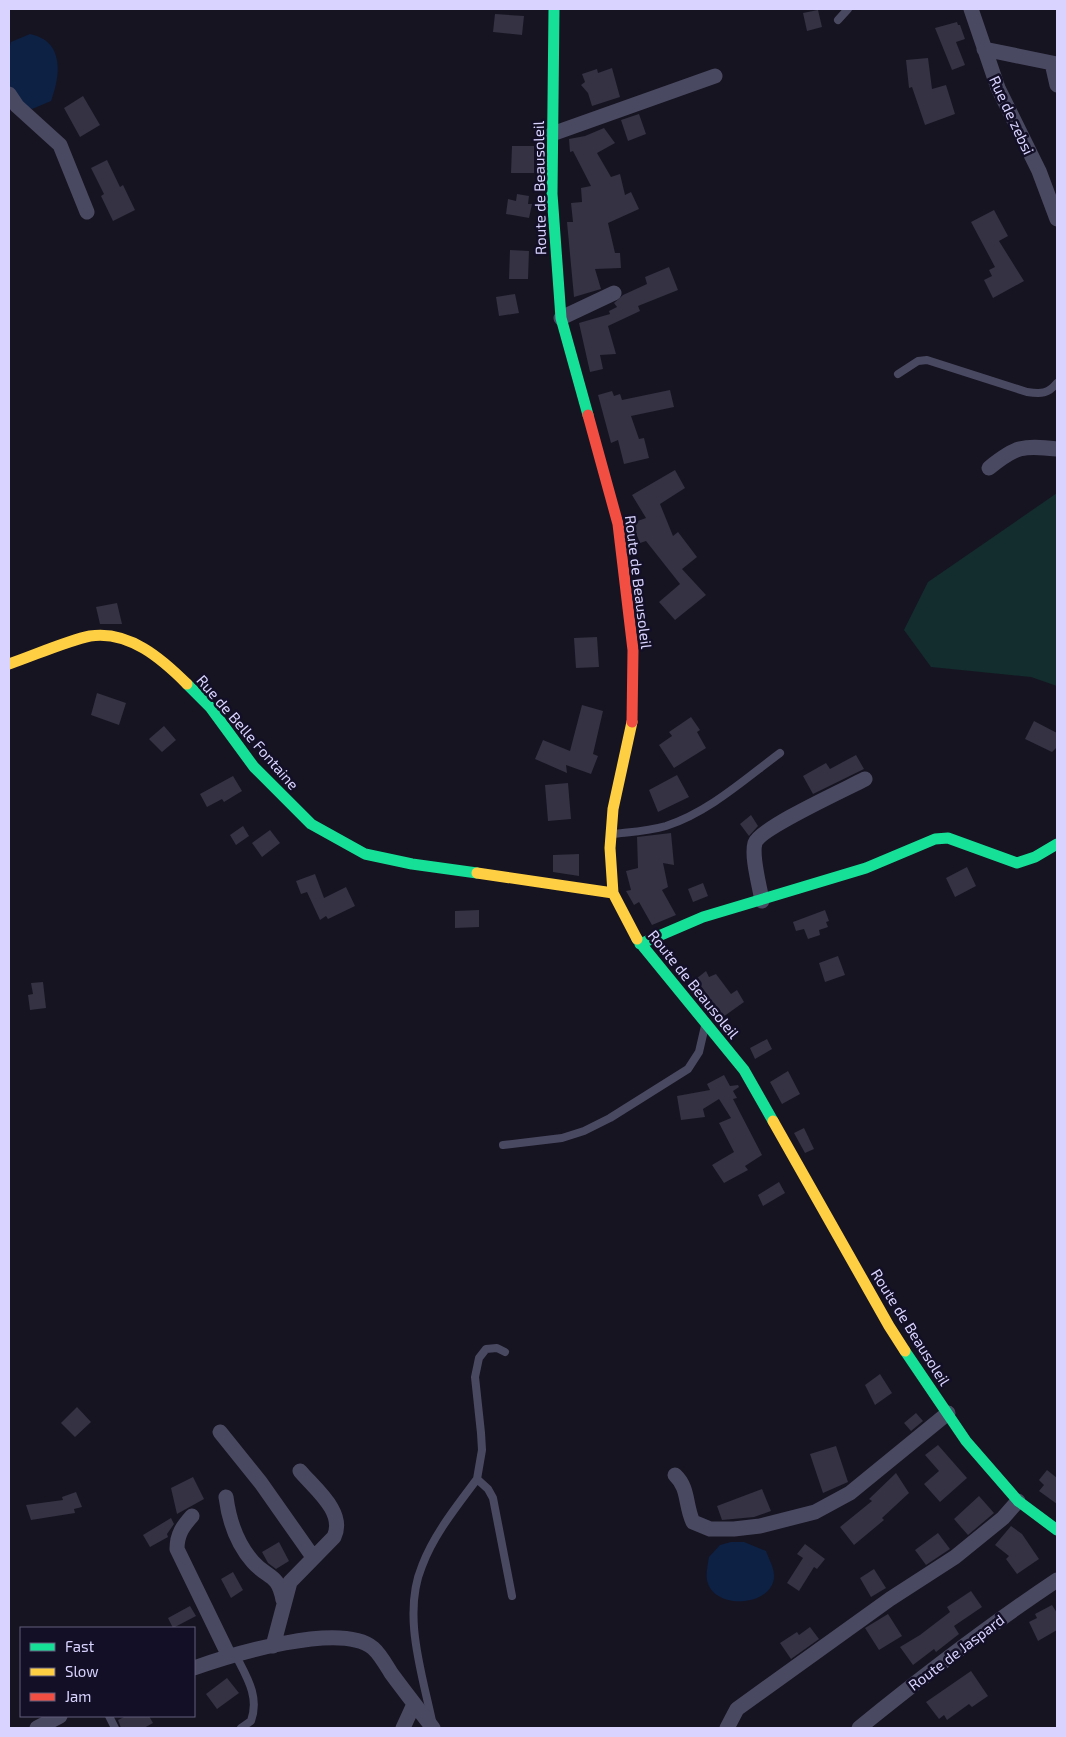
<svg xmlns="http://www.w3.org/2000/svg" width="1066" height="1737" font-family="'Exo 2',sans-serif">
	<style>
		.green { fill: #132c2d }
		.water { fill: #0d2144 }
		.building { fill: #343243 }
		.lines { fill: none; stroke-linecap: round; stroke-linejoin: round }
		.lane { stroke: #4a4962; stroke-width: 8 }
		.street { stroke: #4a4962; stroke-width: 15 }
		.fast { stroke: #16e098; stroke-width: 11 }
		.slow { stroke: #ffcf43; stroke-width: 11 }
		.jam { stroke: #f24e42; stroke-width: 11 }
		.labels { text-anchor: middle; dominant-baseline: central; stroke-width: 5; stroke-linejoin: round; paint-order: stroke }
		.street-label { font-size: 15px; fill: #d9d4ff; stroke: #130f26 }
	</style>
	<rect width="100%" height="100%" fill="#161421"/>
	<!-- green -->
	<path class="green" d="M1057,493V686L1031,677L931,667L904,630L928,582Z"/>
	<!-- water -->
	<path class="water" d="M30,34C64,41 61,74 51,101L32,109C27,106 19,104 15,100C5,91 7,53 11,42Z
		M731,1542H744L766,1551C768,1557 771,1562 773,1569C783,1605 714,1614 707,1580C706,1573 708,1563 709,1557L720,1545Z"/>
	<!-- building -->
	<path class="building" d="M818,10L822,27L807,31L803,13Z
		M495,14L524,16L522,35L493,32Z
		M957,22L958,25H960L965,39L956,42L965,65L952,70L935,28Z
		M928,58L932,89L946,85L955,114L925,125L912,87L909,88L906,60Z
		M612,68L620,97L592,106L588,93L581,85L585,82L582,74L597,69L598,73Z
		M83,96L100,125L80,137L64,108Z
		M639,114L646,134L628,141L621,120Z
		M604,128L615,143L597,153L611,177L620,174L625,195L631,192L639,209L608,223L615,253H620L621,268L595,269L601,289L574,297L567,222H573L571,203L582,202L581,188L591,186L573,151L570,152L569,139L585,136Z
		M512,146H534V173H511Z
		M107,160L120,187L123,185L135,210L113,221L101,196L104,194L91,168Z
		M517,194L529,196L528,204H532L529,218L506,214L508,199L516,201Z
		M994,210L1008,236L999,241L1024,281L993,298L984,280L992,276L989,270L995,267L971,222Z
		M510,250L529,251L528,279H509Z
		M669,267L678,290L638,306L640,311L608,326L616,354L600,355L603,369L590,372L579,323L610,314L609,311L617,307L614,303L623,295L647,284L645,277Z
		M515,294L519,313L499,316L496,297Z
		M670,390L674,407L631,416L639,439L644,438L649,458L624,464L618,440L611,443L598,395L612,391L614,396L620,394L622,400Z
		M675,470L685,488L660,504L673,536L678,532L697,557L682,569L706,595L675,620L659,602L680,584L646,541L640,543L632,523L646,518L632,495Z
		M117,603L122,624H100L96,607Z
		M597,637L599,667L576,668L574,638Z
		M97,693L126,703L119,725L91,715Z
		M582,705L603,711L593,754L598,756L591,774L566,765L567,773L535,759L543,740L570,751Z
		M691,717L700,730L697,732L706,748L674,768L659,745L672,736L669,732Z
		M1034,721L1057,733V747L1052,752L1025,739Z
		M164,726L176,740L162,752L149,739Z
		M856,755L864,769L813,794L803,776L826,763L830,769Z
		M677,775L689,797L658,812L649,790Z
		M233,776L242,791L224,802L222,799L207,807L200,794Z
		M568,783L571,819L548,821L545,785Z
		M751,815L758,826L749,836L740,824Z
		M243,826L249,836L236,845L230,835Z
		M270,830L280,843L262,857L252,843Z
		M671,833L674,865L663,863L668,887L662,890L676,915L652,925L639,902L634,905L626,891L631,890L626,871L638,868L637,837Z
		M579,854V876L553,872V855Z
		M967,867L976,886L955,897L946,878Z
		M315,874L324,898L346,887L355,906L328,919L326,916L320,920L307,892L301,894L296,881Z
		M703,883L708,896L693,902L688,889Z
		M479,910V927L455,928V911Z
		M825,910L829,921L826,922L828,927L819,930L820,935L808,939L804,929L796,931L793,922Z
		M838,956L845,975L825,982L819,963Z
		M706,971L709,977L716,974L731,994L737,990L744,1002L723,1017L696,979Z
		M43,982L46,1008L30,1010L28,995L33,994L31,983Z
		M767,1039L772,1049L755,1059L750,1048Z
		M788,1071L800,1094L782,1104L770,1082Z
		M724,1075L730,1086L738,1085L739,1087L733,1091L737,1098L733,1099L762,1155L745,1166L748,1170L724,1183L712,1165L734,1152L719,1123L731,1118L719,1099L703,1109L705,1117L681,1120L677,1096L710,1090L707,1084Z
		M804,1128L814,1149L805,1153L794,1133Z
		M779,1182L785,1193L763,1206L758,1195Z
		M880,1374L892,1393L875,1405L865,1385Z
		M77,1407L91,1422L75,1437L61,1423Z
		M916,1413L923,1421L911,1431L904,1423Z
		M938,1445L967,1478L940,1502L924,1484L939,1471L925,1455Z
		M836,1446L848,1482L823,1493L810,1454Z
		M1047,1470L1057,1478V1504L1039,1491L1044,1485L1039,1480Z
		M896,1473L909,1493L882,1518L884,1520L854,1545L840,1527L872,1501L869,1499Z
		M193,1477L204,1499L177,1514L171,1488Z
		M762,1489L771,1511L754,1517L722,1520L717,1506Z
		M76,1492L82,1507L74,1509L75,1513L31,1520L26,1505L63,1500L62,1497Z
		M979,1496L994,1513L968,1535L954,1519Z
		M171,1518L174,1524L167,1534L168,1537L150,1547L143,1535Z
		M1011,1526L1022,1534L1039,1559L1017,1574L1006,1559L1009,1556L995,1545Z
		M938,1533L950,1549L926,1565L915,1550Z
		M279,1542L289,1561L276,1569L268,1563L262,1552Z
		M805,1544L825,1559L817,1569L814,1567L799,1591L787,1583L803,1558L797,1554Z
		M874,1569L886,1588L871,1597L860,1578Z
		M233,1572L243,1590L231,1598L221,1579Z
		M971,1591L982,1607L954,1626L959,1634L936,1652L934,1649L913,1665L900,1647L920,1635L950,1612L947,1607Z
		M1052,1605L1057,1613V1630L1038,1641L1029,1622L1037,1618L1035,1614Z
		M190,1606L196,1616L173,1628L168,1618Z
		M888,1614L902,1636L879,1650L865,1628Z
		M810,1627L819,1639L791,1659L780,1643L797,1632L799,1635Z
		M971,1671L988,1696L972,1707L969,1704L947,1720L944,1715L939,1719L926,1702Z
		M227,1678L239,1693L217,1709L206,1694Z
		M126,1716H149L153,1723L144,1728H121L118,1720Z"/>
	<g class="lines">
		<!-- lane -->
		<path class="lane" d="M838,20L848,9
			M898,374L918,361L927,360L1027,392C1041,394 1048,394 1057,383
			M613,834C630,832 649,831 666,826C709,812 745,779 780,753
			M503,1145L562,1138L584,1131L610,1118L688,1069L699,1052L705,1026
			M477,1479L482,1450L481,1433L475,1377L479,1358L486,1349L497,1348L505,1352
			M235,1654C246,1676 260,1696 251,1721L241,1728
			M109,1716L115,1728
			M432,1721C422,1673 402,1614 422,1566C434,1534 457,1506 477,1479L488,1489L493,1498L512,1596"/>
		<!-- street -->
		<path class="street" d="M971,9L998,88L1039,171L1057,219
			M984,49L1057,64
			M1052,63L1057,85
			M9,94L17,106L60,145L87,212
			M552,134L715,76
			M561,318L614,293
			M989,468C1016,446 1023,445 1057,449
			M762,901C760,887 751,857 755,843C760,828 846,789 865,779
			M220,1432L261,1483L313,1557
			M675,1475C689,1488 685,1505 693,1522L710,1529H734L760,1526L815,1512L850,1493L948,1413
			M226,1497C229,1520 237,1544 253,1562C268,1579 278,1573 283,1600
			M192,1516C183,1526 177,1534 177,1549L229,1656
			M273,1646L290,1582L334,1537C346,1512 314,1488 300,1471
			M194,1668C231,1655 340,1621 373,1648C380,1654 386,1665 391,1673C405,1692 419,1710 433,1728
			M37,1728L60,1716
			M403,1728L414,1704
			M727,1728L737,1709L890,1599L955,1557L1003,1518L1018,1501
			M859,1728C923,1676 988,1626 1057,1580"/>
		<!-- fast -->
		<path class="fast" d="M554,9L552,194L561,318L588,415
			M187,684L210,707L254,767L311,824L365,854L412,864L477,873
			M637,939L744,1070L773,1121
			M640,944L703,917L866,868L935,839L948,838L1017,863L1035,857L1057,844
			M905,1351L966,1441L1018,1501L1057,1530"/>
		<!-- slow -->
		<path class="slow" d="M9,664C33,656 66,641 90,636C129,630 162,659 187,684
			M632,722L613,809L610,848L613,893L637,939
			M477,873L613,893
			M773,1121L889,1326L905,1351"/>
		<!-- jam -->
		<path class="jam" d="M588,415L618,524L633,650L632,722"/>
	</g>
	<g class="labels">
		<!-- street labels -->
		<g class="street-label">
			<text transform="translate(1012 115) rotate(65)">Rue de zebsi</text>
			<text transform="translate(539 188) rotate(-91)">Route de Beausoleil</text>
			<text transform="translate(639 582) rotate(83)">Route de Beausoleil</text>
			<text transform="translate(248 732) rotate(49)">Rue de Belle Fontaine</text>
			<text transform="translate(694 984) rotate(51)">Route de Beausoleil</text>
			<text transform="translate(911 1327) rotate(58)">Route de Beausoleil</text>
			<text transform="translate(956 1652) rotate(-37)">Route de Jaspard</text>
		</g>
	</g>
	<!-- border -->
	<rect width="1066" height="1737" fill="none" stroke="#d9d4ff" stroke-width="20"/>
	<!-- legend -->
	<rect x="20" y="1627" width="175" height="90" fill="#130f26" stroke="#625e7d"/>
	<rect x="30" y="1643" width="25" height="8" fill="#16e098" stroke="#625e7d"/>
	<text x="65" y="1652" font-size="15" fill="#d9d4ff">Fast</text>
	<rect x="30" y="1668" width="25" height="8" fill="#ffcf43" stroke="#625e7d"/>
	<text x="65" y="1677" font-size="15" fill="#d9d4ff">Slow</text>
	<rect x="30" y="1693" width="25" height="8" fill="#f24e42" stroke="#625e7d"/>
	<text x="65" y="1702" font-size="15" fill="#d9d4ff">Jam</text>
</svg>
